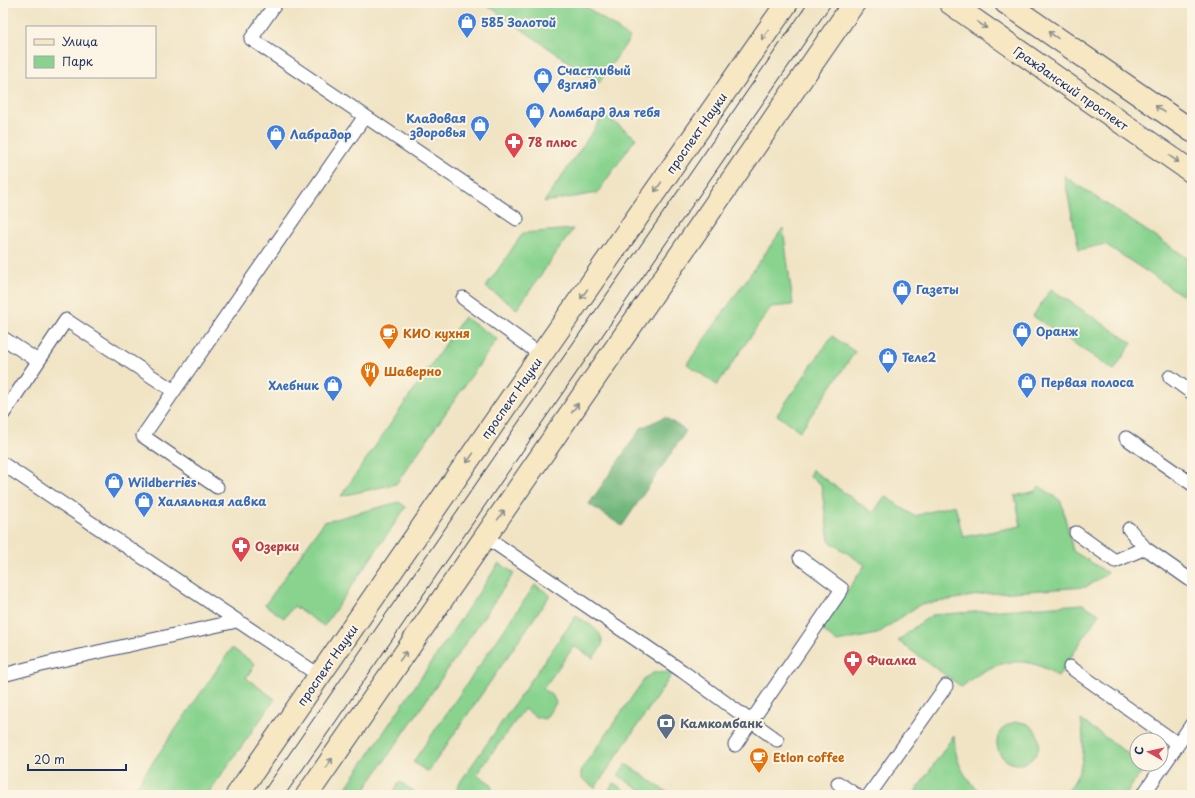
<svg xmlns="http://www.w3.org/2000/svg" width="1195" height="798" font-family="'Playpen Sans',sans-serif">
	<style>
		.green { fill: #89d38f; stroke: #528176 }
		.forest { fill: #6eb57a; stroke: #44726c }
		.lines { fill: none; stroke-linecap: round; stroke-linejoin: round }
		.lane-casing { stroke: #3b4a6d; stroke-width: 15 }
		.secondary-casing { stroke: #3b4a6d; stroke-width: 24 }
		.lane { stroke: #fff; stroke-width: 13 }
		.secondary { stroke: #f7e8c3; stroke-width: 22 }
		.tram { stroke: #1b2f5e; stroke-width: 1 }
		.oneway { stroke: #898c90 }
		.labels { text-anchor: middle; dominant-baseline: central; stroke-width: 4; stroke-linejoin: round; paint-order: stroke }
		.shop-label { font-size: 12px; font-weight: bold; fill: #366cbe; stroke: #fcf5e5; text-anchor: start }
		.street-label { font-size: 12px; fill: #1b2f5e; stroke: #fcf5e5 }
		.health-label { font-size: 12px; font-weight: bold; fill: #be3a42; stroke: #fcf5e5; text-anchor: start }
		.food-label { font-size: 12px; font-weight: bold; fill: #c56008; stroke: #fcf5e5; text-anchor: start }
		.service-label { font-size: 12px; font-weight: bold; fill: #4e5e75; stroke: #fcf5e5; text-anchor: start }
	</style>
	<rect width="100%" height="100%" fill="#fcf5e5"/>
	<filter id="ink" filterUnits="userSpaceOnUse"><feTurbulence type="fractalNoise" baseFrequency=".025" numOctaves="2"/><feDisplacementMap in="SourceGraphic" scale="8" xChannelSelector="R" yChannelSelector="G"/><feConvolveMatrix kernelMatrix="1 2 1 2 8 2 1 2 1" color-interpolation-filters="sRGB"/></filter>
	<filter id="wash" filterUnits="userSpaceOnUse"><feTurbulence type="fractalNoise" baseFrequency=".012" numOctaves="4" result="noise"/><feDisplacementMap in="SourceGraphic" scale="16" xChannelSelector="R" yChannelSelector="G"/><feGaussianBlur stdDeviation="0.9" result="paint"/><feColorMatrix in="noise" values="0 0 0 0 0 0 0 0 0 0 0 0 0 0 0 0 0 1.4 0 .05"/><feComposite in="paint" operator="in"/></filter>
	<g filter="url(#wash)">
		<rect width="100%" height="100%" fill="#f1e4c5"/>
		<!-- green -->
		<path class="green" d="M484,3H581L630,38L599,83Z
			M604,115L636,138L597,193L544,202Z
			M1064,176L1192,261V280L1182,295L1105,244L1079,250Z
			M783,228L793,305L771,307L717,385L687,364Z
			M573,229L517,309L486,287L523,233Z
			M1051,289L1132,343L1114,370L1033,316Z
			M464,317L497,339L396,484L341,496Z
			M832,336L855,352L800,431L777,415Z
			M812,470L873,513L885,496L914,516L955,505L963,537L1021,526L1015,496L1036,491L1039,486L1061,501L1073,551L1108,573L1086,587L984,594L919,605L877,634L837,642L821,629L865,565L829,541L821,484L809,476Z
			M399,502L406,507L324,626L294,606L284,618L265,605L324,522Z
			M499,563L514,573L361,795H341Z
			M535,585L550,595L428,772L413,762Z
			M1083,604L1099,614L1058,677C1053,673 1048,669 1042,667C1014,654 983,667 962,687L898,641L916,626L932,615Z
			M576,616C585,622 605,631 602,645C601,649 595,654 593,658L574,646L543,689L553,696L556,703L545,719L536,717L524,709L477,774L491,784L493,795H466L456,788Z
			M232,648L255,664L246,678L275,699L207,795H130Z
			M655,672L673,673L595,788L581,778V770L646,677Z
			M1081,720L1137,760V764H1143L1146,766L1125,795H1062C1086,776 1085,746 1081,720Z
			M997 743a21 21 0 1 1 42 0a21 21 0 1 1-42 0Z
			M954,735C955,763 963,775 982,795H913Z
			M626,764L671,795H647L618,775Z
			M400,782L415,792L413,795H391Z
			M614,783L631,795H605Z"/>
		<!-- forest -->
		<path class="forest" d="M665,417L686,431L622,526L589,504L641,428Z"/>
	</g>
	<g filter="url(#ink)">
		<g class="lines">
			<defs>
				<path id="lane" d="M276,3L251,39L517,219
					M463,298L541,355
					M3,338L38,361
					M1170,377L1192,393
					M174,391L365,116
					M3,414L66,320L174,391L143,436L217,487
					M1126,438L1192,484
					M3,464L320,676
					M1129,529L1145,548
					M1076,533L1115,561L1145,548L1192,581
					M486,537L682,671L777,740
					M1070,667L1178,744
					M3,675L53,662L237,621
					M735,745L842,589L800,558
					M838,783L856,795
					M869,795L946,686
					M1143,795L1192,724"/>
				<path id="secondary" d="M950,3L1192,172
					M1006,3L1192,131
					M237,795L541,355L787,3
					M307,795L854,3"/>
			</defs>
			<!-- lane casing -->
			<use href="#lane" class="lane-casing"/>
			<!-- secondary casing -->
			<use href="#secondary" class="secondary-casing"/>
			<!-- lane -->
			<use href="#lane" class="lane"/>
			<!-- secondary -->
			<use href="#secondary" class="secondary"/>
			<!-- tram -->
			<path class="tram" d="M261,795L808,3
				M285,795L832,3"/>
		</g>
		<!-- one-way arrows -->
		<defs><path id="oneway-shaft" d="M-6 0H5M1.5-3L5.5 0L1.5 3" fill="none" stroke-width="1.6" stroke-linecap="round" stroke-linejoin="round"/></defs>
		<g class="oneway">
			<use href="#oneway-shaft" transform="translate(982 25) rotate(35)"/>
			<use href="#oneway-shaft" transform="translate(765 35) rotate(125)"/>
			<use href="#oneway-shaft" transform="translate(1053 35) rotate(-145)"/>
			<use href="#oneway-shaft" transform="translate(1160 109) rotate(-145)"/>
			<use href="#oneway-shaft" transform="translate(1174 159) rotate(35)"/>
			<use href="#oneway-shaft" transform="translate(658 187) rotate(125)"/>
			<use href="#oneway-shaft" transform="translate(584 294) rotate(125)"/>
			<use href="#oneway-shaft" transform="translate(575 408) rotate(-55)"/>
			<use href="#oneway-shaft" transform="translate(470 458) rotate(125)"/>
			<use href="#oneway-shaft" transform="translate(501 515) rotate(-55)"/>
			<use href="#oneway-shaft" transform="translate(403 656) rotate(-55)"/>
			<use href="#oneway-shaft" transform="translate(329 763) rotate(-55)"/>
		</g>
	</g>
	<!-- icons -->
	<defs>
		<symbol id="shop-pin" viewBox="-11 -11 22 30"><path d="M0 17L-7.5 6A9.5 9.5 0 1 1 7.5 6Z" fill="#3f7fe0" stroke="#fcf5e5"/><path d="M-5-2.5h2.3a2.7 3.5 0 0 1 5.4 0H5L5.5 6h-11ZM-1.5-2.5h3a1.5 2.3 0 0 0-3 0Z" fill="#fff"/></symbol>
		<symbol id="pharmacy-pin" viewBox="-11 -11 22 30"><path d="M0 17L-7.5 6A9.5 9.5 0 1 1 7.5 6Z" fill="#e0444e" stroke="#fcf5e5"/><path d="M-2-6h4v4h4v4h-4v4h-4v-4h-4v-4h4Z" fill="#fff"/></symbol>
		<symbol id="cafe-pin" viewBox="-11 -11 22 30"><path d="M0 17L-7.5 6A9.5 9.5 0 1 1 7.5 6Z" fill="#e8710a" stroke="#fcf5e5"/><path d="M-5.5-4.5H6V0H3Q3 3.5 0 3.5H-2.5Q-5.5 3.5-5.5 0ZM3-3.2v2h1.7v-2ZM-6 4.5H4V6H-6Z" fill="#fff"/></symbol>
		<symbol id="restaurant-pin" viewBox="-11 -11 22 30"><path d="M0 17L-7.5 6A9.5 9.5 0 1 1 7.5 6Z" fill="#e8710a" stroke="#fcf5e5"/><path d="M-5-6h1v4h1v-4h1v4h1v-4h1v5L-1.5 .5V6h-2V.5L-5-1ZM5-6V6H3V1.5H1.5Q1.5-4 5-6Z" fill="#fff"/></symbol>
		<symbol id="bank-pin" viewBox="-11 -11 22 30"><path d="M0 17L-7.5 6A9.5 9.5 0 1 1 7.5 6Z" fill="#5c6f8a" stroke="#fcf5e5"/><path d="M-6-4H6V4H-6ZM0-2.3a2.3 2.3 0 1 0 0 4.6a2.3 2.3 0 1 0 0-4.6Z" fill="#fff"/></symbol>
	</defs>
	<g fill-rule="evenodd">
		<use href="#shop-pin" x="456" y="11" width="22" height="30"/>
		<use href="#shop-pin" x="532" y="66" width="22" height="30"/>
		<use href="#shop-pin" x="524" y="101" width="22" height="30"/>
		<use href="#shop-pin" x="469" y="114" width="22" height="30"/>
		<use href="#shop-pin" x="265" y="123" width="22" height="30"/>
		<use href="#pharmacy-pin" x="503" y="131" width="22" height="30"/>
		<use href="#shop-pin" x="891" y="278" width="22" height="30"/>
		<use href="#shop-pin" x="1011" y="320" width="22" height="30"/>
		<use href="#cafe-pin" x="378" y="322" width="22" height="30"/>
		<use href="#shop-pin" x="877" y="346" width="22" height="30"/>
		<use href="#restaurant-pin" x="359" y="360" width="22" height="30"/>
		<use href="#shop-pin" x="1016" y="371" width="22" height="30"/>
		<use href="#shop-pin" x="322" y="374" width="22" height="30"/>
		<use href="#shop-pin" x="103" y="471" width="22" height="30"/>
		<use href="#shop-pin" x="133" y="490" width="22" height="30"/>
		<use href="#pharmacy-pin" x="230" y="535" width="22" height="30"/>
		<use href="#pharmacy-pin" x="842" y="649" width="22" height="30"/>
		<use href="#bank-pin" x="655" y="712" width="22" height="30"/>
		<use href="#cafe-pin" x="748" y="746" width="22" height="30"/>
	</g>
	<g class="labels">
		<!-- shop labels -->
		<g class="shop-label">
			<text x="481" y="22">585 Золотой</text>
			<text x="557" y="70">Счастливый<tspan x="557" dy="14">взгляд</tspan></text>
			<text x="549" y="112">Ломбард для тебя</text>
			<text x="466" y="118" text-anchor="end">Кладовая<tspan x="466" dy="14">здоровья</tspan></text>
			<text x="290" y="134">Лабрадор</text>
			<text x="916" y="289">Газеты</text>
			<text x="1036" y="331">Оранж</text>
			<text x="902" y="357">Теле2</text>
			<text x="1041" y="382">Первая полоса</text>
			<text x="319" y="385" text-anchor="end">Хлебник</text>
			<text x="128" y="482">Wildberries</text>
			<text x="158" y="501">Халяльная лавка</text>
		</g>
		<!-- street labels -->
		<g class="street-label">
			<text transform="translate(1071 88) rotate(35)">Гражданский проспект</text>
			<text transform="translate(696 133) rotate(-55)">проспект Науки</text>
			<text transform="translate(511 398) rotate(-55)">проспект Науки</text>
			<text transform="translate(327 665) rotate(-55)">проспект Науки</text>
		</g>
		<!-- health labels -->
		<g class="health-label">
			<text x="528" y="142">78 плюс</text>
			<text x="255" y="546">Озерки</text>
			<text x="867" y="660">Фиалка</text>
		</g>
		<!-- food labels -->
		<g class="food-label">
			<text x="403" y="333">КИО кухня</text>
			<text x="384" y="371">Шаверно</text>
			<text x="773" y="757">Etlon coffee</text>
		</g>
		<!-- service labels -->
		<g class="service-label">
			<text x="680" y="723">Камкомбанк</text>
		</g>
	</g>
	<!-- margin -->
	<rect width="1195" height="798" fill="none" stroke="#fcf5e5" stroke-width="16"/>
	<!-- legend -->
	<rect x="26" y="26" width="130" height="52" fill="#fcf5e5" stroke="#a2a6af"/>
	<rect x="34" y="39" width="20" height="6" fill="#f7e8c3" stroke="#a2a6af"/>
	<text x="62" y="46" font-size="12" fill="#1b2f5e">Улица</text>
	<rect x="34" y="56" width="20" height="12" fill="#89d38f" stroke="#a2a6af"/>
	<text x="62" y="66" font-size="12" fill="#1b2f5e">Парк</text>
	<!-- north arrow -->
	<g transform="translate(1149 752) rotate(278)"><circle r="19" fill="#fcf5e5" stroke="#a2a6af"/>
	<path d="M0-3L7 15L0 10L-7 15Z" fill="#d1495b"/>
	<text y="-6" font-size="11" font-weight="bold" text-anchor="middle" fill="#1b2f5e">С</text>
	</g>
	<!-- scale -->
	<path d="M28 764v6h98v-6" fill="none" stroke="#1b2f5e" stroke-width="2"/>
	<text x="34" y="764" font-size="12" fill="#1b2f5e" stroke="#fcf5e5" stroke-width="3" paint-order="stroke">20 m</text>
</svg>
